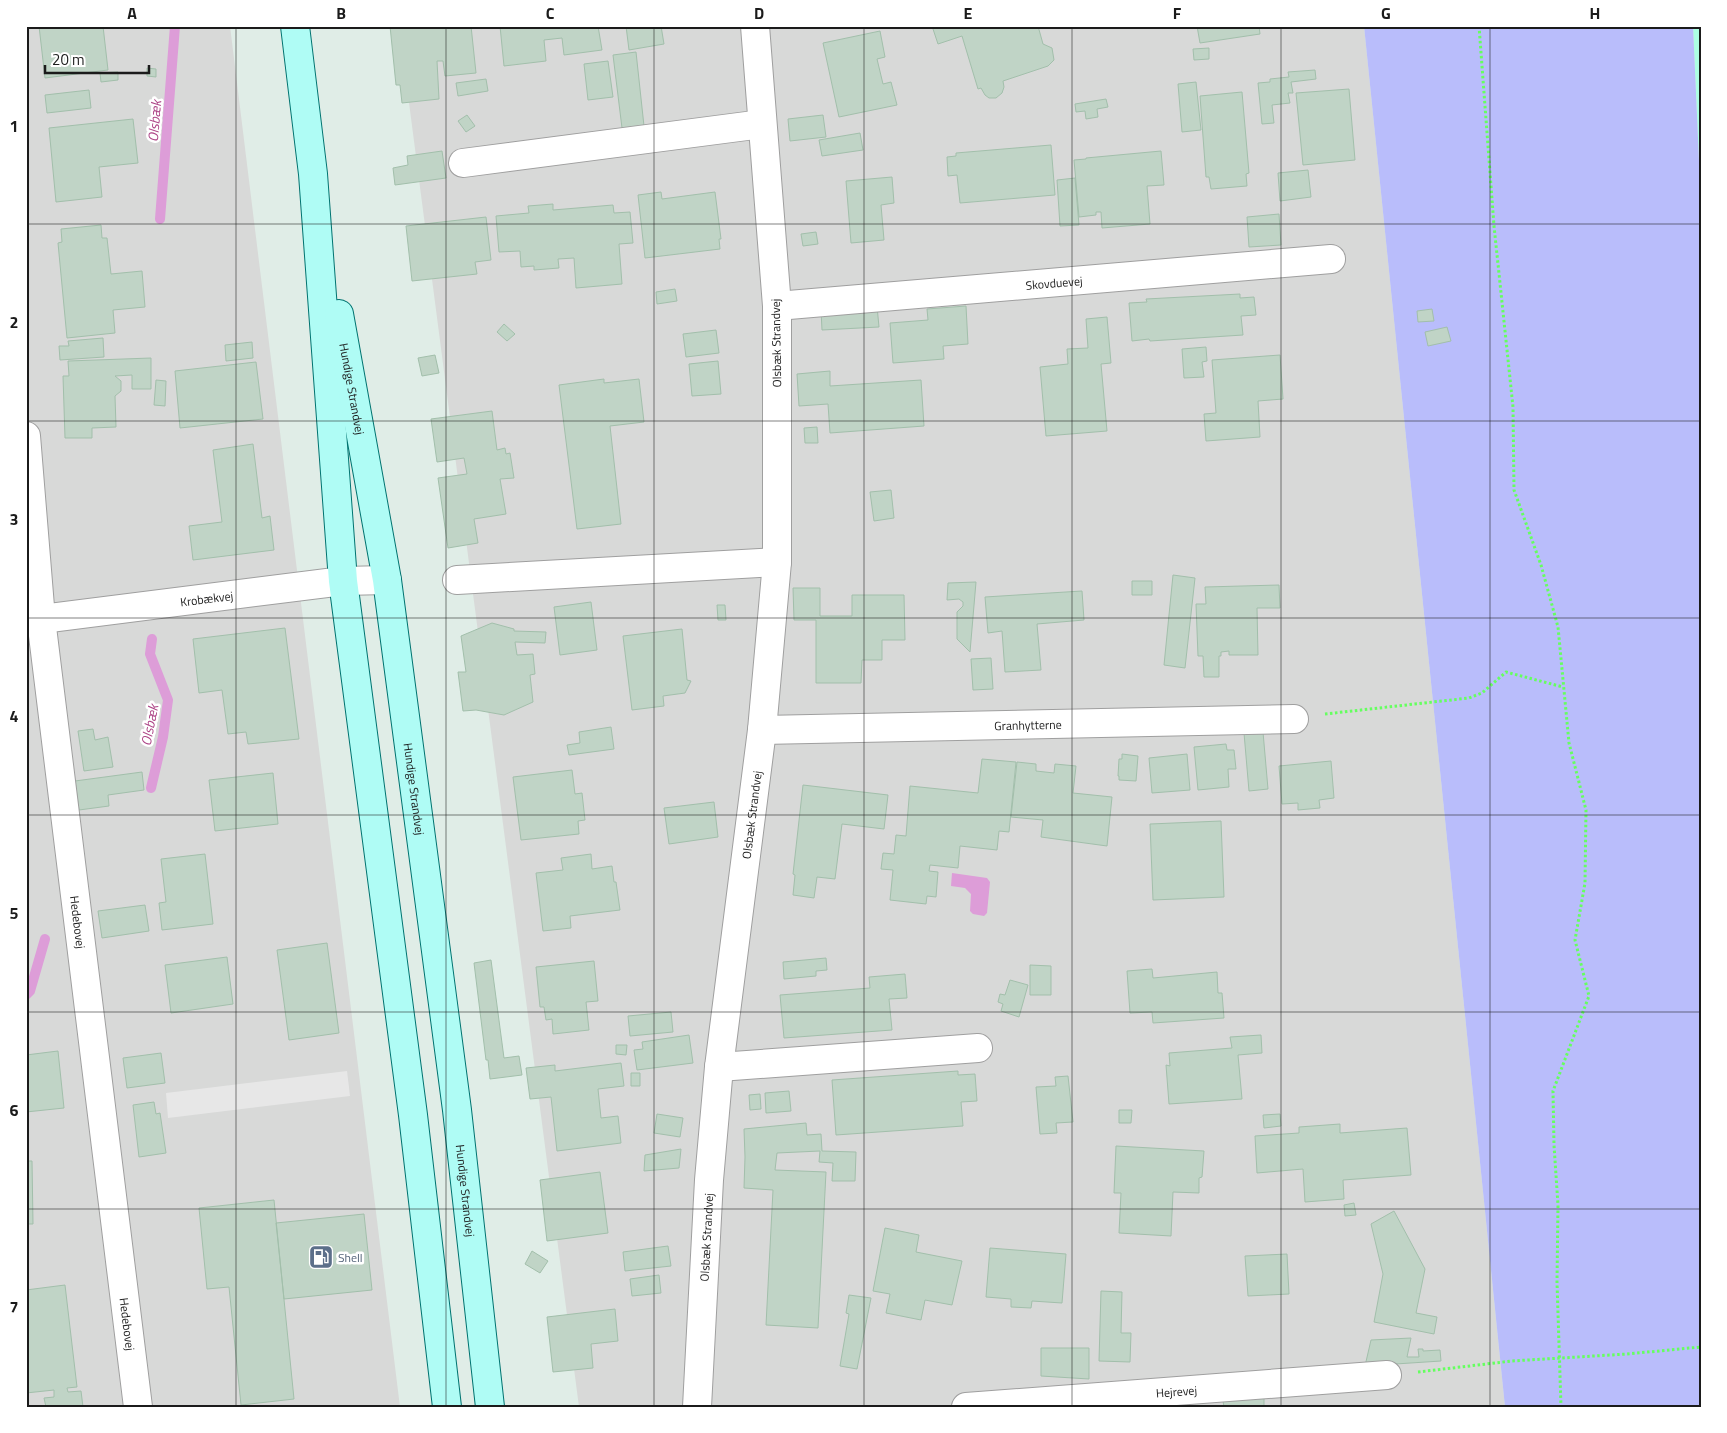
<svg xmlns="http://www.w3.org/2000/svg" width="1727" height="1433" font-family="'Titillium Web',sans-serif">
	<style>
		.residential { fill: #d8d9d8 }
		.sand { fill: #acffe3 }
		.park { fill: #b9bdfb }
		.parking { fill: #e7e7e7 }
		.water { fill: #dd9dd8 }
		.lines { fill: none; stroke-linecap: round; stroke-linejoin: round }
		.stream { stroke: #dd9dd8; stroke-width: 10 }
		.building { fill: #c0d4c6; stroke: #a2bfab }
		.street-casing { stroke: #9f9f9f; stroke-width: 30 }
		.secondary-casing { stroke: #017370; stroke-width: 30 }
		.path { stroke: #65ff5f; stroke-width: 3; stroke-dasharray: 2.5 2.5; stroke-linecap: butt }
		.street { stroke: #fff; stroke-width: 28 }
		.secondary { stroke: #affcf5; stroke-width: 28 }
		.grid { fill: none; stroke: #1b1b1b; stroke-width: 1; stroke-opacity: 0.55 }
		.labels { text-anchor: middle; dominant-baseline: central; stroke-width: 5; stroke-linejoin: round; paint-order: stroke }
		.street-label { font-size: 12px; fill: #1b1b1b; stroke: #fff }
		.service-label { font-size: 12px; fill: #4e5e75; stroke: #fff; text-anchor: start }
		.water-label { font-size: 14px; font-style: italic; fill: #ad4587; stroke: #fff }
		.neatline { fill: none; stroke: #1b1b1b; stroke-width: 2 }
		.grid-label { font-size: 16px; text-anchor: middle; font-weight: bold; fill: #1b1b1b }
	</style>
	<rect width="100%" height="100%" fill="#e0ede7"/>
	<!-- residential -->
	<path class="residential" d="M26,26H230L400,1407H26Z
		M399,26H1364L1505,1407H579Z"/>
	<!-- sand -->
	<path class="sand" d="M1693,26H1701V206Z"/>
	<!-- park -->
	<path class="park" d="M1364,26H1693L1701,206V1407H1505Z"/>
	<!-- parking -->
	<path class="parking" d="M347,1071L350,1096L168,1118L166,1093Z"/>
	<!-- water -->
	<path class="water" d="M952,873L987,878L990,882L987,913L984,916L973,914L970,911L971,894L965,888L951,886Z"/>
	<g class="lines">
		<!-- stream -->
		<path class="stream" d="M160,219L175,26
			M151,788L163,737L168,700L150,654L152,639
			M26,995L30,991L45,939"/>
	</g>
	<!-- building -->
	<path class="building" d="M39,26H103L108,70L45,78Z
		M390,26H471L476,73L445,76L443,61H437L439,99L402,103L400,85H396Z
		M500,26H598L602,50L564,55L562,38L544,40L546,61L504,66Z
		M626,26H661L664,44L629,50Z
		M932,26H1038L1043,44L1052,48L1054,60L1048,66L1003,81L1004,87L1002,93L996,98H989L985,95L981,88L978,89L962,36L938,44Z
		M1197,26H1259L1260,34L1200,43Z
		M880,31L885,57L877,59L883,84L891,82L897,105L839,117L823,43Z
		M1209,48V59L1194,60L1193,49Z
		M636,52L644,126L622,128L613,55Z
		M608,61L613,97L588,100L584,64Z
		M147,68L156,69V77L147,76Z
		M1315,70L1316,79L1291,82L1293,93H1288L1290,103L1272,105L1274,123L1262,124L1258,83L1270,82V79L1289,77L1288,72Z
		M118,72V80L101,82L100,73Z
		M486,79L488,91L458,96L456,83Z
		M1196,82L1201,130L1182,132L1178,84Z
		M1349,89L1355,160L1303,165L1296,93Z
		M89,90L91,108L47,113L45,95Z
		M1242,92L1249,173L1246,174L1247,186L1211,189L1209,177H1206L1200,96Z
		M1106,99L1108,107L1097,109L1098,117L1086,119L1085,111L1076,112L1075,104Z
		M467,115L475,126L466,132L458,121Z
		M823,115L826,137L790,141L788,119Z
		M133,119L138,163L99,167L102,197L56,202L49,128Z
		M860,133L863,150L822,156L819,140Z
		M1051,145L1055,195L960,203L957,175L948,176L947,157L956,156V153Z
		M442,151L446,178L395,185L393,168L408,165L407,156Z
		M1161,151L1164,185L1147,186L1150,224L1102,228L1101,212H1096V215L1079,217L1074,160L1086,159V158Z
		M1308,170L1311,197L1280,201L1278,173Z
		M892,177L894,203L881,205L884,240L851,243L846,181Z
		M1075,178L1079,225L1060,226L1057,180Z
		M661,192L662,199L715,192L721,239H719L720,249L645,258L638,195Z
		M553,204V210L613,205L614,213L630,212L633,243L619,244L622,284L576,288L574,258L558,259L559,268L534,270V266L521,267L520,251L499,252L496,216L529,213L528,206Z
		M1279,214L1281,245L1249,247L1247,217Z
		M486,217L491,260L475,262L477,274L412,281L406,226Z
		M101,225L102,238H107L111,274L142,271L145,307L113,310L115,333L67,338L58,243L62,242L61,229Z
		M816,232L818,244L803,246L801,234Z
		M675,289L677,301L657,304L656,292Z
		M1240,294V298L1254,297L1256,315L1241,316L1243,335L1150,341L1149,339L1132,341L1129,303L1147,302L1146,299Z
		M877,306L879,327L822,330L821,310Z
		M966,306L968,344L943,346L944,359L893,363L890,323L928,320L927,309Z
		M1432,309L1434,321L1418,322L1417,311Z
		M1107,317L1111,363L1101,364L1107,431L1046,436L1040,367L1068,364L1067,349L1088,348L1086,319Z
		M504,324L515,334L507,341L497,332Z
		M1447,327L1451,341L1428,346L1425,332Z
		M716,330L719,353L686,357L683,334Z
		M103,338L104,357L60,360L59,346H69L68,341Z
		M252,342L253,358L226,361L225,345Z
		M1206,347L1207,361L1202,362L1204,377L1184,378L1182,349Z
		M435,355L439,373L422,376L418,358Z
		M1280,355L1283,399L1258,401L1260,437L1206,441L1204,414L1216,413L1212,360Z
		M151,358V389H132V375L115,376L121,381V391L115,396L116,427L92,428V438H65L63,376H69L68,361Z
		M718,361L721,394L692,396L689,364Z
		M256,362L263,419L180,428L175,371Z
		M830,371V386L921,380L924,426L830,433L828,404L799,406L797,374Z
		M604,379V383L639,379L644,422L610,426L621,524L577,529L559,385Z
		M156,380L166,381L165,406L154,405Z
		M492,411L497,450L505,448L506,454L510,453L514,478L500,479L506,514L474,519L478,543L448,548L438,478L467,474L464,458L437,462L431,419Z
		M817,427L818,443H805L804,428Z
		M253,444L262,518L270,516L274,550L193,560L189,526L222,522L213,450Z
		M891,490L894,518L874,521L870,492Z
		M1173,575L1195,578L1185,668L1164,665Z
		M1132,581H1152V595H1132Z
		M976,582L970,652L957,639V612L963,606V602L959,599L947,600L948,583Z
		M1279,585L1280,608H1257L1258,655H1229V651L1221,652V656H1219V677H1204L1203,656H1198L1196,604H1206L1205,587Z
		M793,588H820V616H852V595H904L905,640H882V660H862L861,683H816V620H794Z
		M1082,591L1084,620L1037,624L1041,670L1005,672L1002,631L988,633L985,597Z
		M591,602L597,650L560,655L554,607Z
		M717,605H725L726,620H718Z
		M492,623L514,629V631L546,632L545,643L515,642L517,655L533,654L535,674L530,675L533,702L504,715L476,710L463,711L458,672H466L461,636Z
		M285,628L299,739L248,744L246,732L228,734L222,690L199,693L193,639Z
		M682,629L687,680L691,681L685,693L663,696L664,706L632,710L623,636Z
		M991,658L993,689L973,690L971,659Z
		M611,727L614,749L569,755L567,745L580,743L579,732Z
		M93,729L95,740L108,737L113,767L84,771L78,731Z
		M1263,732L1268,789L1249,791L1244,733Z
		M1226,744L1227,750H1234L1236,769H1228L1229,787L1198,790L1194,747Z
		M1122,754L1138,756L1136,781L1119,780V776H1118L1119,759H1122Z
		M1187,754L1190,790L1152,793L1149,758Z
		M982,759L1016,762L1009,832L999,831L997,850L960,846L958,868L930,865L929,871L938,872L936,897L927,896L926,904L890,900L893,870L881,869L883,853L894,854L896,835L906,836L910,786L978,793Z
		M1331,761L1334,798L1319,800L1320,808L1298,810V803L1282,804L1279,766Z
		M1017,762L1036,764V771L1054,773L1055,764L1076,766L1073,793L1112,797L1107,846L1041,837L1043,820L1011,817Z
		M572,770L575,794L582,793L585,820L578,821L579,834L521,840L513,777Z
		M142,772L144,790L108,795L109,806L79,810L75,781Z
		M273,773L278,824L215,831L209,780Z
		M803,785L888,795L884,829L842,824L835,879L817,877L814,898L793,895L795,875L793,874Z
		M714,802L718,837L669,844L664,808Z
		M1221,821L1224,897L1153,900L1150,824Z
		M205,854L213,924L162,930L159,903L166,902L161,859Z
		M591,854L592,869L612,866L614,882H616L620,910L570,916L571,928L543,931L536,873L563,870L561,858Z
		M145,905L149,931L102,938L98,911Z
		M327,943L339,1033L289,1040L277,950Z
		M227,957L233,1004L171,1013L165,965Z
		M826,958L827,970L816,971V976L784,979L783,962Z
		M491,960L504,1058L519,1056L522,1075L490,1079L488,1060H486L474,963Z
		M594,961L598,1001L586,1002L589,1030L553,1034L552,1019L546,1020L544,1007H540L536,967Z
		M1030,965L1051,966V995H1030Z
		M1152,969L1153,978L1217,972L1218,993H1222L1224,1018L1153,1023L1152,1012L1130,1013L1127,971Z
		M905,974L907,998L889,999L892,1030L784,1038L780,995L870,988L869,977Z
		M1010,980L1028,985L1019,1017L1001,1011L1003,1004L998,1002L1000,994L1005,995Z
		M671,1012L673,1032L630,1036L628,1016Z
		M689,1035L693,1063L637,1070L634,1050L643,1049L642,1042Z
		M1261,1035L1262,1053L1238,1055L1242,1099L1169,1104L1166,1065L1170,1066L1169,1053L1232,1048L1230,1037Z
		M616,1045H627L626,1055L616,1054Z
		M58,1051L64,1108L26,1112V1055Z
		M161,1053L165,1083L127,1088L123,1058Z
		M621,1063L624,1086L598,1089L601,1118L618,1116L621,1143L557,1151L551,1097L530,1099L526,1068L555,1065V1071Z
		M958,1071V1075L975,1074L977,1101L961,1102L963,1126L836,1135L832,1080Z
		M631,1073H640V1086H631Z
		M1068,1076L1073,1122L1056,1123L1057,1133L1040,1134L1036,1087L1056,1086L1055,1077Z
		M789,1091L791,1111L766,1113L765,1093Z
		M760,1094L761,1109L750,1110L749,1095Z
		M154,1102L156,1114L160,1113L166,1153L139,1157L133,1105Z
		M1119,1110H1132L1131,1123H1119Z
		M657,1114L683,1118L680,1137L654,1133Z
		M1280,1114L1281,1126L1264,1128L1263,1115Z
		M806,1123L807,1135L821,1134L822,1151L856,1152L855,1181H832L833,1163L819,1162L820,1151L777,1153L775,1170L826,1172L818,1328L766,1325L773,1190L744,1188L745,1157L744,1129Z
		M1340,1124V1133L1407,1128L1411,1175L1343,1180L1344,1199L1305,1202L1303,1169L1257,1173L1255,1136L1299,1133V1127Z
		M1116,1146L1204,1151L1202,1177L1199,1178V1193L1173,1192L1171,1236L1119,1233L1121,1193H1114Z
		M681,1149L679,1168L644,1171L645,1155Z
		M26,1161H32L33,1224H26Z
		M600,1172L608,1233L547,1241L540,1180Z
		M274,1200L294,1399L241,1405L229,1287L207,1289L199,1208Z
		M1354,1203L1356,1215L1345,1216L1344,1205Z
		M1394,1211L1425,1269L1416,1313L1437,1317L1434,1334L1374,1322L1383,1274L1371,1224Z
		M364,1214L372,1290L284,1299L276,1223Z
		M885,1228L919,1235L916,1252L962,1261L952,1305L925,1300L921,1320L886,1313L890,1294L873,1291Z
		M668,1246L671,1266L625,1271L623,1252Z
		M990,1248L1066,1254L1062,1303L1032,1301L1031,1308L1011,1307V1299L986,1297Z
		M532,1251L548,1261L540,1273L525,1264Z
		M1287,1254L1289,1294L1248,1296L1245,1256Z
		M659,1275L661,1293L632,1296L630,1279Z
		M65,1285L77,1387L67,1388L68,1392L81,1391L83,1407H46L44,1398L54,1397V1390L26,1393V1290Z
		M1101,1291L1122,1292L1121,1333H1131L1130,1362L1099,1361Z
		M849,1295L871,1298L857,1369L840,1366L849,1314L846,1313Z
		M615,1309L618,1341L591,1344L593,1368L553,1372L547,1317Z
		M1411,1338L1407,1357H1419L1418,1349H1423V1351L1440,1350L1441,1361L1365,1366L1371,1340Z
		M1041,1348H1089V1379L1041,1376Z
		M1264,1398V1407H1224L1223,1401Z"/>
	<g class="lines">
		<defs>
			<g id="street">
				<path d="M463,163L762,124"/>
				<path id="s1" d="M777,306L1331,259"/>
				<path id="s2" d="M26,436L41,619L138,1407"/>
				<path d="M457,580L777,562"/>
				<path id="s3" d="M26,621L343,581L387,580"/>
				<path id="s4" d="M762,730L1294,719"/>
				<path d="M719,1067L978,1048"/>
				<path id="s5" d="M697,1407L709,1180L719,1067L762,730L777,562V306L755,26"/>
				<path id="s6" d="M966,1407L1387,1375"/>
			</g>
			<g id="secondary">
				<path d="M295,26L313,174L343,581L413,1115L447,1407"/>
				<path id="s7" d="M339,314L387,580L457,1110L490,1407"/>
			</g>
		</defs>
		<!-- street casing -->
		<use href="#street" class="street-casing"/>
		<!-- secondary casing -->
		<use href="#secondary" class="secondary-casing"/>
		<!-- path -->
		<path class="path" d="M1479,26L1494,226L1513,407L1514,490L1541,565L1558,627L1569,743L1586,810L1585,883L1575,940L1589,996L1553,1091L1554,1145L1558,1205L1557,1282L1561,1407
			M1325,714L1469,698L1482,693L1506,672L1563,687
			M1418,1372L1512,1361L1627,1354L1701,1347"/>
		<!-- street -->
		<use href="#street" class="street"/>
		<!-- secondary -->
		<use href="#secondary" class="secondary"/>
	</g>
	<!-- grid -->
	<path class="grid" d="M236,26V1407M446,26V1407M654,26V1407M864,26V1407M1072,26V1407M1281,26V1407M1490,26V1407M26,224H1701M26,421H1701M26,618H1701M26,815H1701M26,1012H1701M26,1209H1701"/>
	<!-- icons -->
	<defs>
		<symbol id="fuel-square" viewBox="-11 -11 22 22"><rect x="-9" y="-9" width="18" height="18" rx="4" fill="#5c6f8a" stroke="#fff"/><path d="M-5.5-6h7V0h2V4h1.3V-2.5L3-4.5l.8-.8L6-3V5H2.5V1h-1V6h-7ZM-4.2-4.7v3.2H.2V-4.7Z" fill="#fff"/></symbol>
	</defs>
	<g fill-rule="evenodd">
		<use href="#fuel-square" x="307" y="1243" width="28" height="28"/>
	</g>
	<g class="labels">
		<!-- street labels -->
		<g class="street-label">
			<text stroke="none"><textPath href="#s1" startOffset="278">Skovduevej</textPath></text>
			<text transform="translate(776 343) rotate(-91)">Olsbæk Strandvej</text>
			<text stroke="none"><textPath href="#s7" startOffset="76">Hundige Strandvej</textPath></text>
			<text stroke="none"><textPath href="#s3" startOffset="182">Krobækvej</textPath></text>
			<text stroke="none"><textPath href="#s4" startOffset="266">Granhytterne</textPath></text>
			<text stroke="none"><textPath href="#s7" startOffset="481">Hundige Strandvej</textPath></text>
			<text stroke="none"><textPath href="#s5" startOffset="595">Olsbæk Strandvej</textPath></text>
			<text stroke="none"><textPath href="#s2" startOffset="489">Hedebovej</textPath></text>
			<text stroke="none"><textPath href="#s7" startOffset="886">Hundige Strandvej</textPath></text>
			<text stroke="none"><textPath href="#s5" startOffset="170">Olsbæk Strandvej</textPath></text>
			<text stroke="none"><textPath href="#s2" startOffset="894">Hedebovej</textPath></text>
			<text stroke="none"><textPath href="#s6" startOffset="211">Hejrevej</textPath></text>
		</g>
		<!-- service labels -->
		<g class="service-label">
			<text x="338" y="1257">Shell</text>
		</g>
		<!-- water labels -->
		<g class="water-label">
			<text transform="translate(154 121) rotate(-85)">Olsbæk</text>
			<text transform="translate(149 725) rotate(-79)">Olsbæk</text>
		</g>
	</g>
	<!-- border -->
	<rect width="1727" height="1433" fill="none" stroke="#ffffff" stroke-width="55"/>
	<!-- scale -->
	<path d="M45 65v8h104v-8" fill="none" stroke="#1b1b1b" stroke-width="2.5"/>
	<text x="52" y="65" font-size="15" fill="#1b1b1b" stroke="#ffffff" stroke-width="4" paint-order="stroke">20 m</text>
	<rect x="28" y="28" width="1672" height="1378" class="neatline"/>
	<g class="grid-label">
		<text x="132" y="19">A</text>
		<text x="341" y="19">B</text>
		<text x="550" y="19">C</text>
		<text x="759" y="19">D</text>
		<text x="968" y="19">E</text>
		<text x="1177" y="19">F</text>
		<text x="1386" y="19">G</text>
		<text x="1595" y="19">H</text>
		<text x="14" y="132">1</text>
		<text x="14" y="328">2</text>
		<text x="14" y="525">3</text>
		<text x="14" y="722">4</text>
		<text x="14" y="919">5</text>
		<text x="14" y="1116">6</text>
		<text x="14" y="1313">7</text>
	</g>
</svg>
